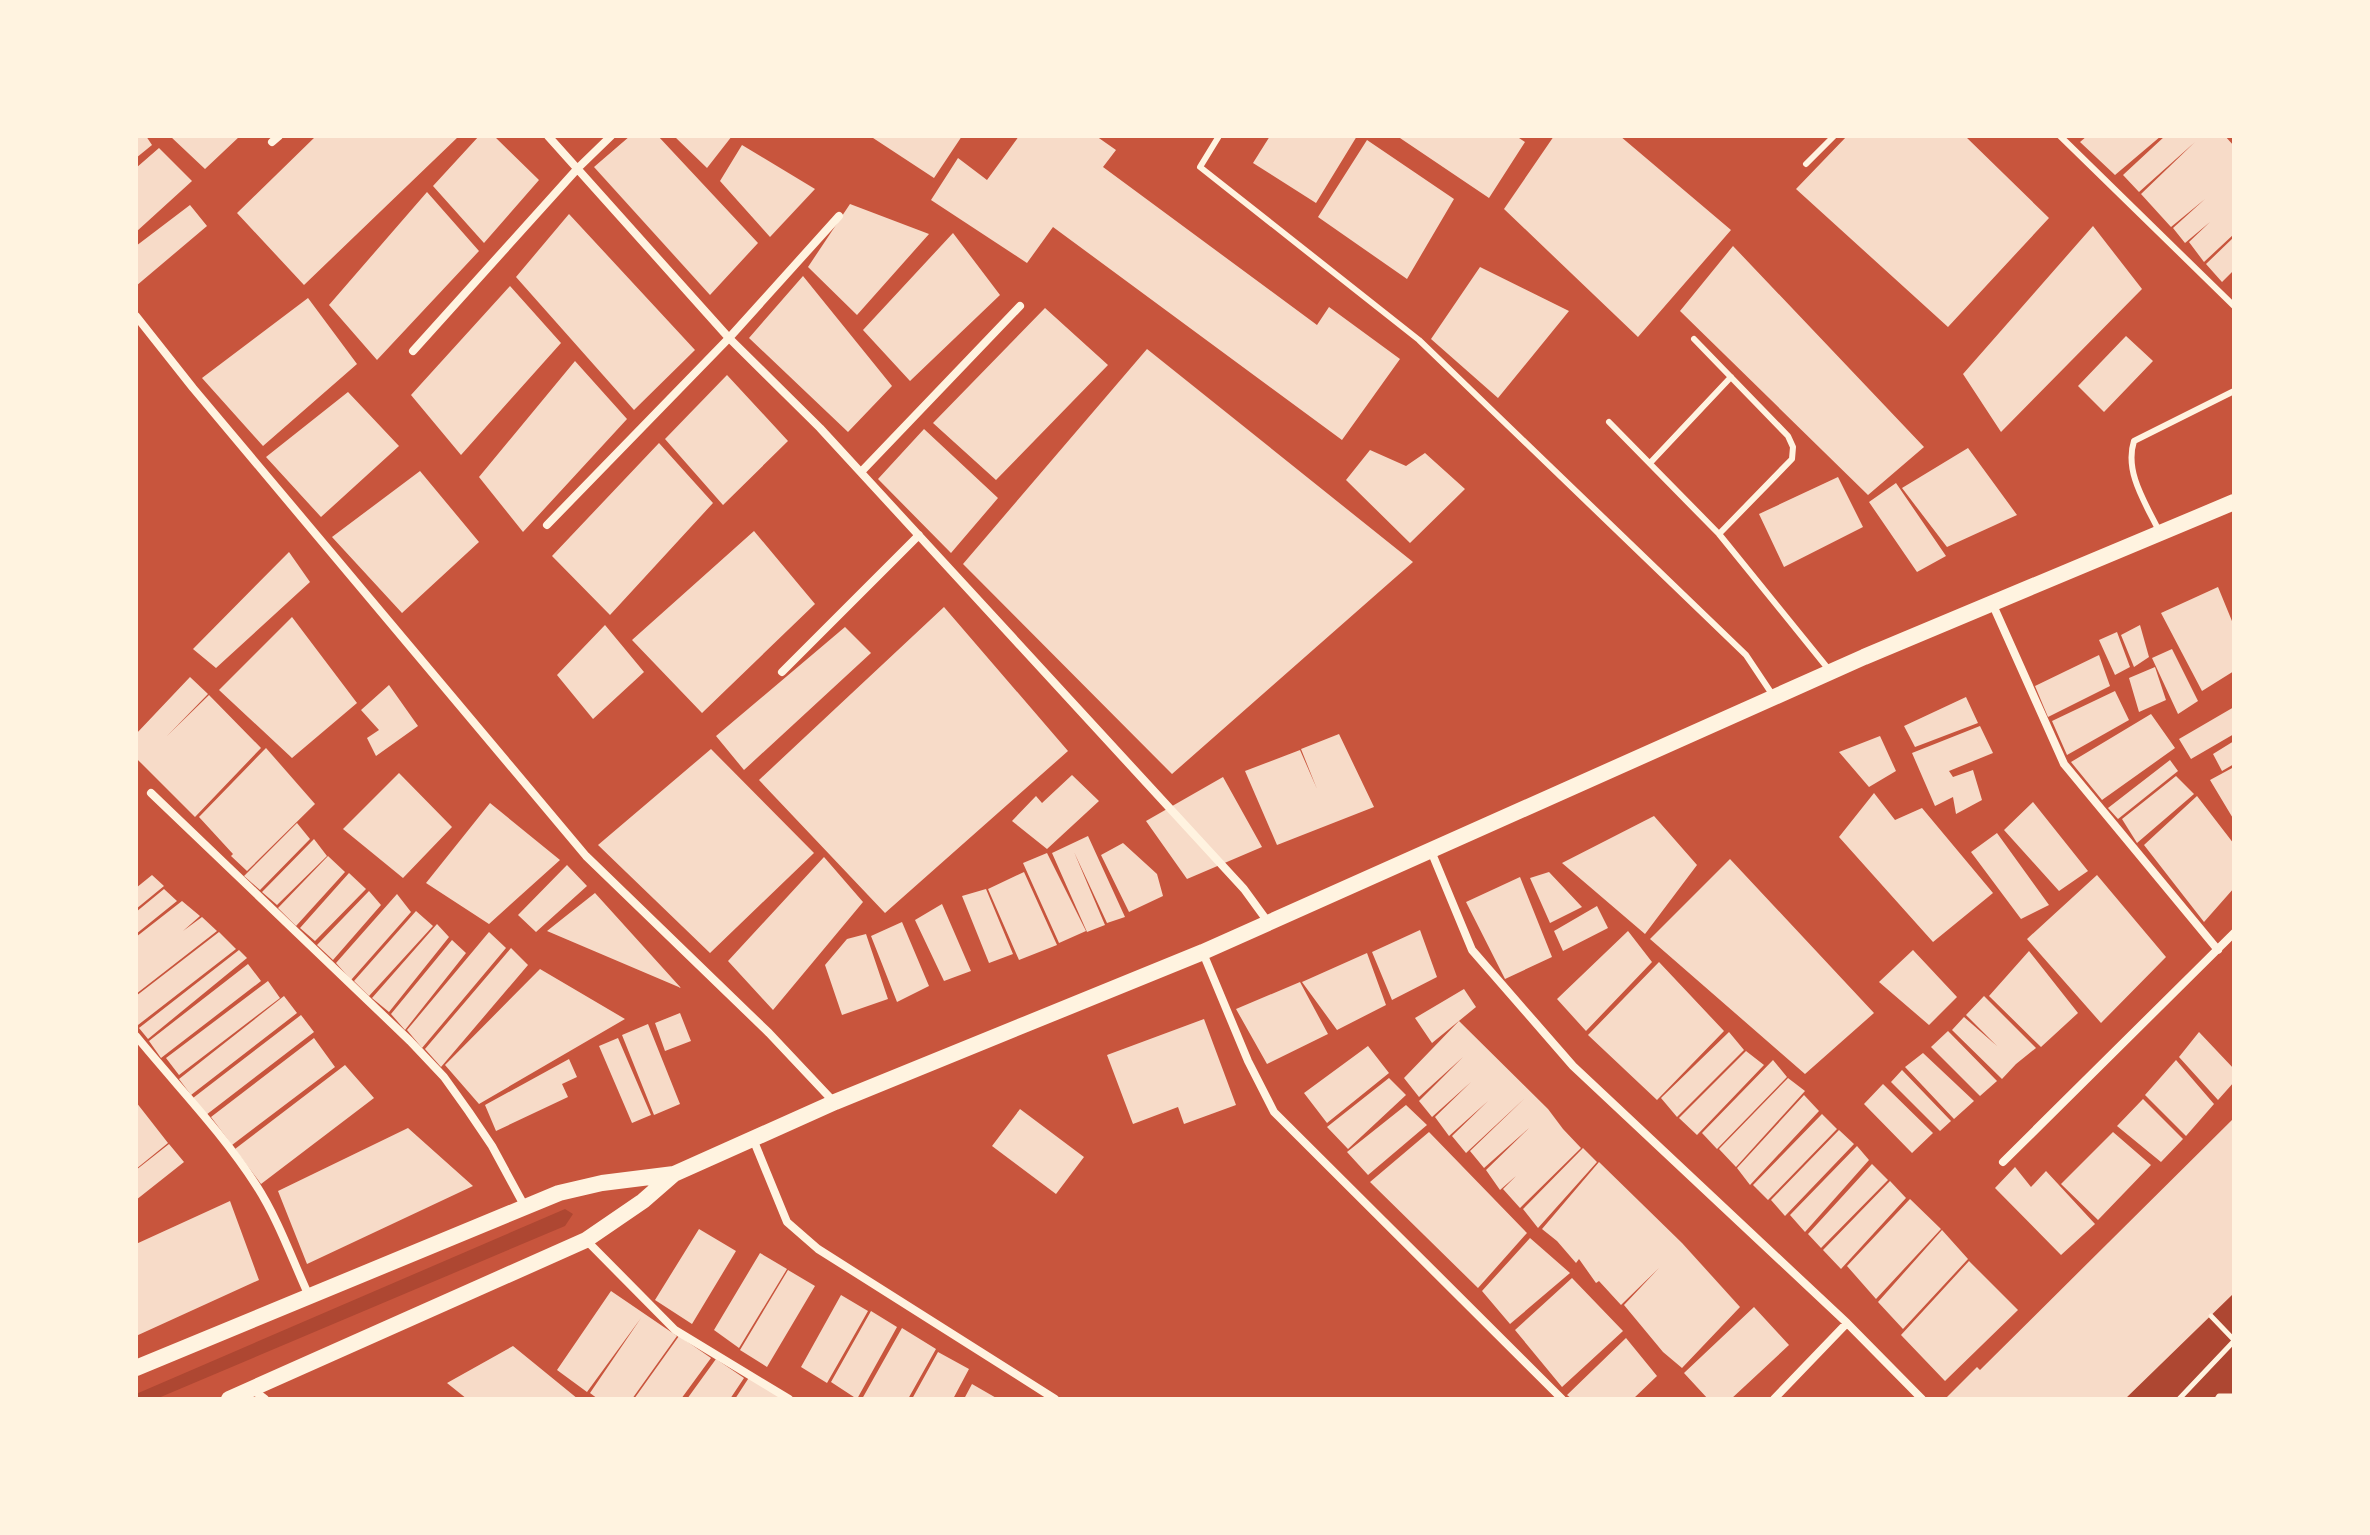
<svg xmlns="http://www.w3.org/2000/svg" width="2370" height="1535" font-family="Mulish,sans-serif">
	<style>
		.green { fill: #ae4732 }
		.building { fill: #f7dbc8 }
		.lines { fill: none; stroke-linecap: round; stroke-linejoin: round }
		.path { stroke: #fff3e0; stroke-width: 5 }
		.service { stroke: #fff3e0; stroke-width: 6 }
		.minor { stroke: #fff3e0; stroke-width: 8 }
		.secondary { stroke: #fff3e0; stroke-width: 16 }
	</style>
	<rect width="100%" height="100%" fill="#c8553d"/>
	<!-- green -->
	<path class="green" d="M565,1209L573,1214L565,1226L156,1399H136V1394Z
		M2234,1293V1399H2125Z"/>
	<!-- building -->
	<path class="building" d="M136,136H146L152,145L136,158Z
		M170,136H240L205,169Z
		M316,136H459L304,285L237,213Z
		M479,136H494L539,180L484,243L433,186Z
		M630,136H658L758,243L710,295L594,167Z
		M674,136H732L707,168Z
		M870,136H962L934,178Z
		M1019,136H1096L1116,150L1103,167L1317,325L1329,307L1400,359L1342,440L1053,227L1027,263L931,200L958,158L987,180Z
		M1270,136H1357L1316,203L1253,163Z
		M1397,136H1516L1525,142L1489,198Z
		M1554,136H1620L1731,230L1638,337L1504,209Z
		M1847,136H1965L2049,218L1948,327L1796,189Z
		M2087,136H2161L2115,175L2080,142Z
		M2165,136H2225L2234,146V234L2204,262L2189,242L2210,222L2185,243L2173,228L2205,199L2171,227L2141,194L2195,142L2139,192L2123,175Z
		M1367,140L1454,199L1407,279L1318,217Z
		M742,145L815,189L770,237L720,181Z
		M159,148L192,181L136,232V168Z
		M427,192L479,251L377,360L329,305Z
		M850,204L929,234L857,315L808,267Z
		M190,205L207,226L136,286V246Z
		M569,214L695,350L634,410L516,277Z
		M2093,226L2142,289L2001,432L1963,374Z
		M953,233L1000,295L910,381L863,330Z
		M2234,237V270L2222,282L2206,264Z
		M1733,246L1924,447L1868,495L1680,311Z
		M1480,267L1569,311L1498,398L1431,339Z
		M803,276L892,386L848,432L749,338Z
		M510,286L561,343L461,455L411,395Z
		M308,298L357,364L263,446L202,378Z
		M1045,308L1108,365L996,480L933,423Z
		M2126,336L2153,361L2104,412L2078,386Z
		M1147,349L1413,562L1172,774L963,564Z
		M575,361L627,419L523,532L479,477Z
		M727,375L788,441L723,505L665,439Z
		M348,392L399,446L321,517L266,457Z
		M924,429L998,498L951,553L878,479Z
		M659,443L713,503L610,615L552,556Z
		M1968,448L2017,515L1947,547L1902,488Z
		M1370,450L1406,466L1425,453L1465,489L1410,543L1346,480Z
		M420,471L479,542L402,613L332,537Z
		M1838,477L1863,527L1784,567L1759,514Z
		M1896,483L1946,556L1917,572L1869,502Z
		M754,531L815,604L702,713L632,640Z
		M289,552L310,582L216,668L193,649Z
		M2218,587L2234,626V671L2202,691L2161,613Z
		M944,607L1068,751L885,913L759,780Z
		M292,617L357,703L292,758L219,690Z
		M605,625L644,672L593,719L557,675Z
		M2140,625L2149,657L2134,667L2121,635Z
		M845,627L871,653L744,770L716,736Z
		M2117,632L2130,667L2115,675L2099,640Z
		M2172,649L2198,701L2178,714L2152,658Z
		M2099,655L2110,686L2048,717L2035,686Z
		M2155,667L2166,700L2139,712L2129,678Z
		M190,677L208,694L167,736L209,695L261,748L195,817L136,758V734Z
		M389,685L418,726L376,756L367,738L379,730L361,710Z
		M2115,691L2129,720L2067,755L2052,721Z
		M1966,697L1978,723L1915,747L1904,726Z
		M2234,707V734L2191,759L2179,739Z
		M2151,714L2175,748L2102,800L2071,762Z
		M1980,726L1993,753L1949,771L1953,777L1973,770L1982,800L1956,814L1953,797L1935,806L1912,753Z
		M1339,734L1374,807L1277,845L1245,771L1300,750L1317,789L1301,749Z
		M1880,736L1896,771L1869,787L1839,752Z
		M2234,741V764L2222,771L2213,754Z
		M266,748L315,804L247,871L231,856L233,854L199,817Z
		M711,749L814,853L710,953L598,845Z
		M2170,760L2178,771L2118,819L2108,808Z
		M2234,767V820L2210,780Z
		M399,773L452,827L403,878L343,829Z
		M1072,775L1099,801L1047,849L1012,821L1036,796L1042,803Z
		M2176,776L2194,794L2137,843L2122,819Z
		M1223,777L1262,847L1187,879L1146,821Z
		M1874,793L1895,820L1922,808L1993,893L1933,942L1839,837Z
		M2197,796L2234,844V888L2204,922L2144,845Z
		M2033,802L2088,871L2059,891L2004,830Z
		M490,803L560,860L489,924L426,883Z
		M1654,816L1697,865L1645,934L1562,863Z
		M297,823L310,839L260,890L244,876Z
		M1997,833L2049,905L2021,919L1971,852Z
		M1088,836L1125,917L1107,923L1074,852L1105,925L1087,932L1052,853Z
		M314,839L327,856L277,905L262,892Z
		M1123,843L1157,874L1163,896L1129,912L1101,855Z
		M1047,853L1086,931L1059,943L1023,863Z
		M328,856L345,872L296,926L278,908Z
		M824,857L863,902L773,1010L728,961Z
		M1730,859L1874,1013L1805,1074L1650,939Z
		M567,865L587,886L536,932L518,915Z
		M1024,872L1057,945L1019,960L988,889Z
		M1549,872L1582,907L1550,923L1530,878Z
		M349,873L366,889L315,941L300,928Z
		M152,875L164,886L136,909V888Z
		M2097,875L2166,957L2101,1023L2027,939Z
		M1520,877L1552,957L1505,979L1466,902Z
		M164,889L177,901L136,934V912Z
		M986,889L1013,954L989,963L962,896Z
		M369,891L381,905L333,960L317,945Z
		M595,893L681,988L547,931Z
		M397,894L411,912L351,980L336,963Z
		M182,901L200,916L183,931L202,917L217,931L136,994V937Z
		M942,904L971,971L944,981L915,920Z
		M1597,906L1608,928L1563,951L1554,931Z
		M416,911L433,926L369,996L354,981Z
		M902,922L929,986L897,1002L871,936Z
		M437,924L449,937L389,1012L372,998Z
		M1420,930L1437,977L1392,1000L1372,952Z
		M1628,931L1652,962L1586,1031L1557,999Z
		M219,932L236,949L138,1025L136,996Z
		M489,932L506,948L422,1048L407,1030Z
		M866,934L888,999L842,1015L825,965L847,939Z
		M452,940L466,953L405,1030L391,1014Z
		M511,948L528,965L441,1067L425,1049Z
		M239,950L247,958L148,1039L139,1028Z
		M1913,950L1957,997L1929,1025L1879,982Z
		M2029,951L2078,1013L2041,1047L1989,996Z
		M1367,953L1386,1005L1337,1030L1302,982Z
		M1659,962L1724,1031L1657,1100L1588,1035Z
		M248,964L261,981L161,1058L149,1041Z
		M540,969L625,1019L479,1104L445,1065Z
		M268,981L280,998L179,1075L166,1058Z
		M1300,982L1328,1034L1267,1064L1236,1009Z
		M1464,989L1476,1007L1432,1043L1415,1018Z
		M284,996L297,1013L191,1095L179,1079Z
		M1984,996L2036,1048L2016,1064L2002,1079L1952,1030L1964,1017L1997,1046L1966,1015Z
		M680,1013L691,1041L665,1051L655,1023Z
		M301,1015L314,1032L206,1115L193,1098Z
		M1204,1019L1236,1105L1184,1124L1178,1107L1133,1124L1107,1055Z
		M1459,1021L1548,1109L1563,1129L1581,1148L1520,1208L1503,1189L1516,1176L1500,1190L1486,1170L1529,1128L1484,1168L1470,1151L1525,1098L1466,1153L1452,1136L1488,1101L1449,1136L1435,1117L1471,1082L1432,1117L1419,1101L1463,1057L1419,1097L1404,1078Z
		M648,1024L680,1104L654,1115L622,1035Z
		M1948,1031L1997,1081L1980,1096L1931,1047Z
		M1729,1032L1744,1050L1677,1117L1661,1098Z
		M2199,1032L2234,1069V1082L2218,1100L2179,1057Z
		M314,1038L335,1067L232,1145L211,1117Z
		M618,1038L651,1115L632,1123L599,1046Z
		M1368,1046L1389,1073L1327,1123L1304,1093Z
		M1746,1051L1764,1065L1697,1135L1679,1118Z
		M1923,1053L1974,1101L1954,1119L1905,1067Z
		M569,1059L577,1077L562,1084L568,1097L496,1131L485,1105Z
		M1773,1060L1787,1077L1717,1149L1702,1133Z
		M2176,1060L2214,1104L2186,1136L2145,1095Z
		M345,1065L374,1098L261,1184L235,1149Z
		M1902,1070L1951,1121L1940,1131L1891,1082Z
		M1389,1078L1406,1095L1348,1149L1327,1127Z
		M1788,1078L1805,1091L1736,1167L1719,1149Z
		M1883,1084L1933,1133L1912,1153L1864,1104Z
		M1804,1095L1819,1111L1750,1185L1737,1168Z
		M2143,1099L2183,1139L2161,1162L2117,1126Z
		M136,1102L168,1143L136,1169Z
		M1406,1105L1427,1125L1368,1175L1347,1152Z
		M1020,1109L1084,1157L1056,1194L992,1146Z
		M1822,1114L1837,1129L1768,1200L1753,1185Z
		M2234,1118V1293L2125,1399H1945L1977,1367L1980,1370Z
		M408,1128L473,1186L307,1264L278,1191Z
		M1839,1130L1854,1144L1785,1216L1771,1200Z
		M1429,1132L1527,1233L1478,1288L1370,1182Z
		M2113,1132L2151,1165L2098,1220L2061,1184Z
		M169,1144L184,1162L136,1200V1170Z
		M1857,1146L1869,1160L1805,1232L1790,1215Z
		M1583,1148L1597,1162L1538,1228L1523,1209Z
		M1599,1162L1682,1243L1740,1307L1682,1368L1663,1352L1624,1305L1659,1268L1621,1305L1599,1281L1596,1283L1579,1259L1576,1263L1557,1241L1542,1229Z
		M1872,1164L1888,1180L1821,1248L1808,1234Z
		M2015,1167L2031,1187L2046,1171L2095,1224L2061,1255L1995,1188Z
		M1890,1181L1906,1198L1841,1269L1823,1250Z
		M1910,1199L1941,1229L1876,1299L1847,1266Z
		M230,1201L259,1280L136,1336V1244Z
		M699,1229L736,1251L692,1324L655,1300Z
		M1942,1230L1968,1259L1903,1329L1878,1302Z
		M1530,1238L1570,1273L1510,1324L1482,1291Z
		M760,1253L787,1269L739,1348L714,1330Z
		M1969,1261L2018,1310L1945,1381L1901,1335Z
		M788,1270L815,1286L767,1367L740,1350Z
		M1572,1278L1623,1331L1562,1387L1515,1330Z
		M611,1291L677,1336L632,1399H598L590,1393L641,1318L587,1392L557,1370Z
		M841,1295L868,1311L827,1383L801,1367Z
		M1754,1307L1789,1345L1731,1399H1708L1684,1373Z
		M871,1311L897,1327L857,1399L831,1382Z
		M902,1328L936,1349L908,1399H862Z
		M679,1336L711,1358L681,1399H634Z
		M1626,1338L1657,1376L1633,1399H1572L1567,1395Z
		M513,1346L578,1399H467L447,1383Z
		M938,1352L969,1369L953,1399H912Z
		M716,1359L744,1378L730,1399H687Z
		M750,1376L782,1399H735Z
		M972,1384L998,1399H964Z"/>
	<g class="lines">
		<!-- path -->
		<path class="path" d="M2211,1316L2234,1340
			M2179,1399L2234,1341
			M2217,1399L2219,1396H2234"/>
		<!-- service -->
		<path class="service" d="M1219,136L1200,167L1419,340L1746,655L1772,694
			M2060,136L2234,306
			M1806,164L1834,136
			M1694,339L1788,436L1793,447L1792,459L1719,534L1830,671
			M1609,422L1719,534
			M1650,463L1731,377
			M2159,531C2146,504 2124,472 2134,441L2234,391"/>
		<!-- minor -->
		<path class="minor" d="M548,136L729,338L820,428L1244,889L1268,922
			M272,142L279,136
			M136,316L193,388L586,856L769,1033L834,1102
			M413,351L578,168L611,136
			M861,472L1020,306
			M547,525L729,338L839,216
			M1992,603L2064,764L2218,950
			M782,672L919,535
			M151,793L410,1041L444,1077L469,1112L492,1146L525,1207
			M1431,851L1472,950L1573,1066L1847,1323L1922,1399
			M1203,953L1248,1061L1274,1112L1562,1399
			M136,1036C176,1085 222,1132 256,1185C278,1219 292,1259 309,1296
			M753,1139L787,1222L818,1249L1055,1399
			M2003,1162L2234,933
			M586,1240L675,1330L789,1399
			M253,1390L265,1399
			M1774,1399L1847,1323"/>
		<!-- secondary -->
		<path class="secondary" d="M136,1368L559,1193L602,1183L674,1174L835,1102L1203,952L1864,657L2234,502
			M229,1399L586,1240L643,1201L674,1174"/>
	</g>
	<!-- border -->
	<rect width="2370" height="1535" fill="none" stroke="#fff3e0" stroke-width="276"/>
</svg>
